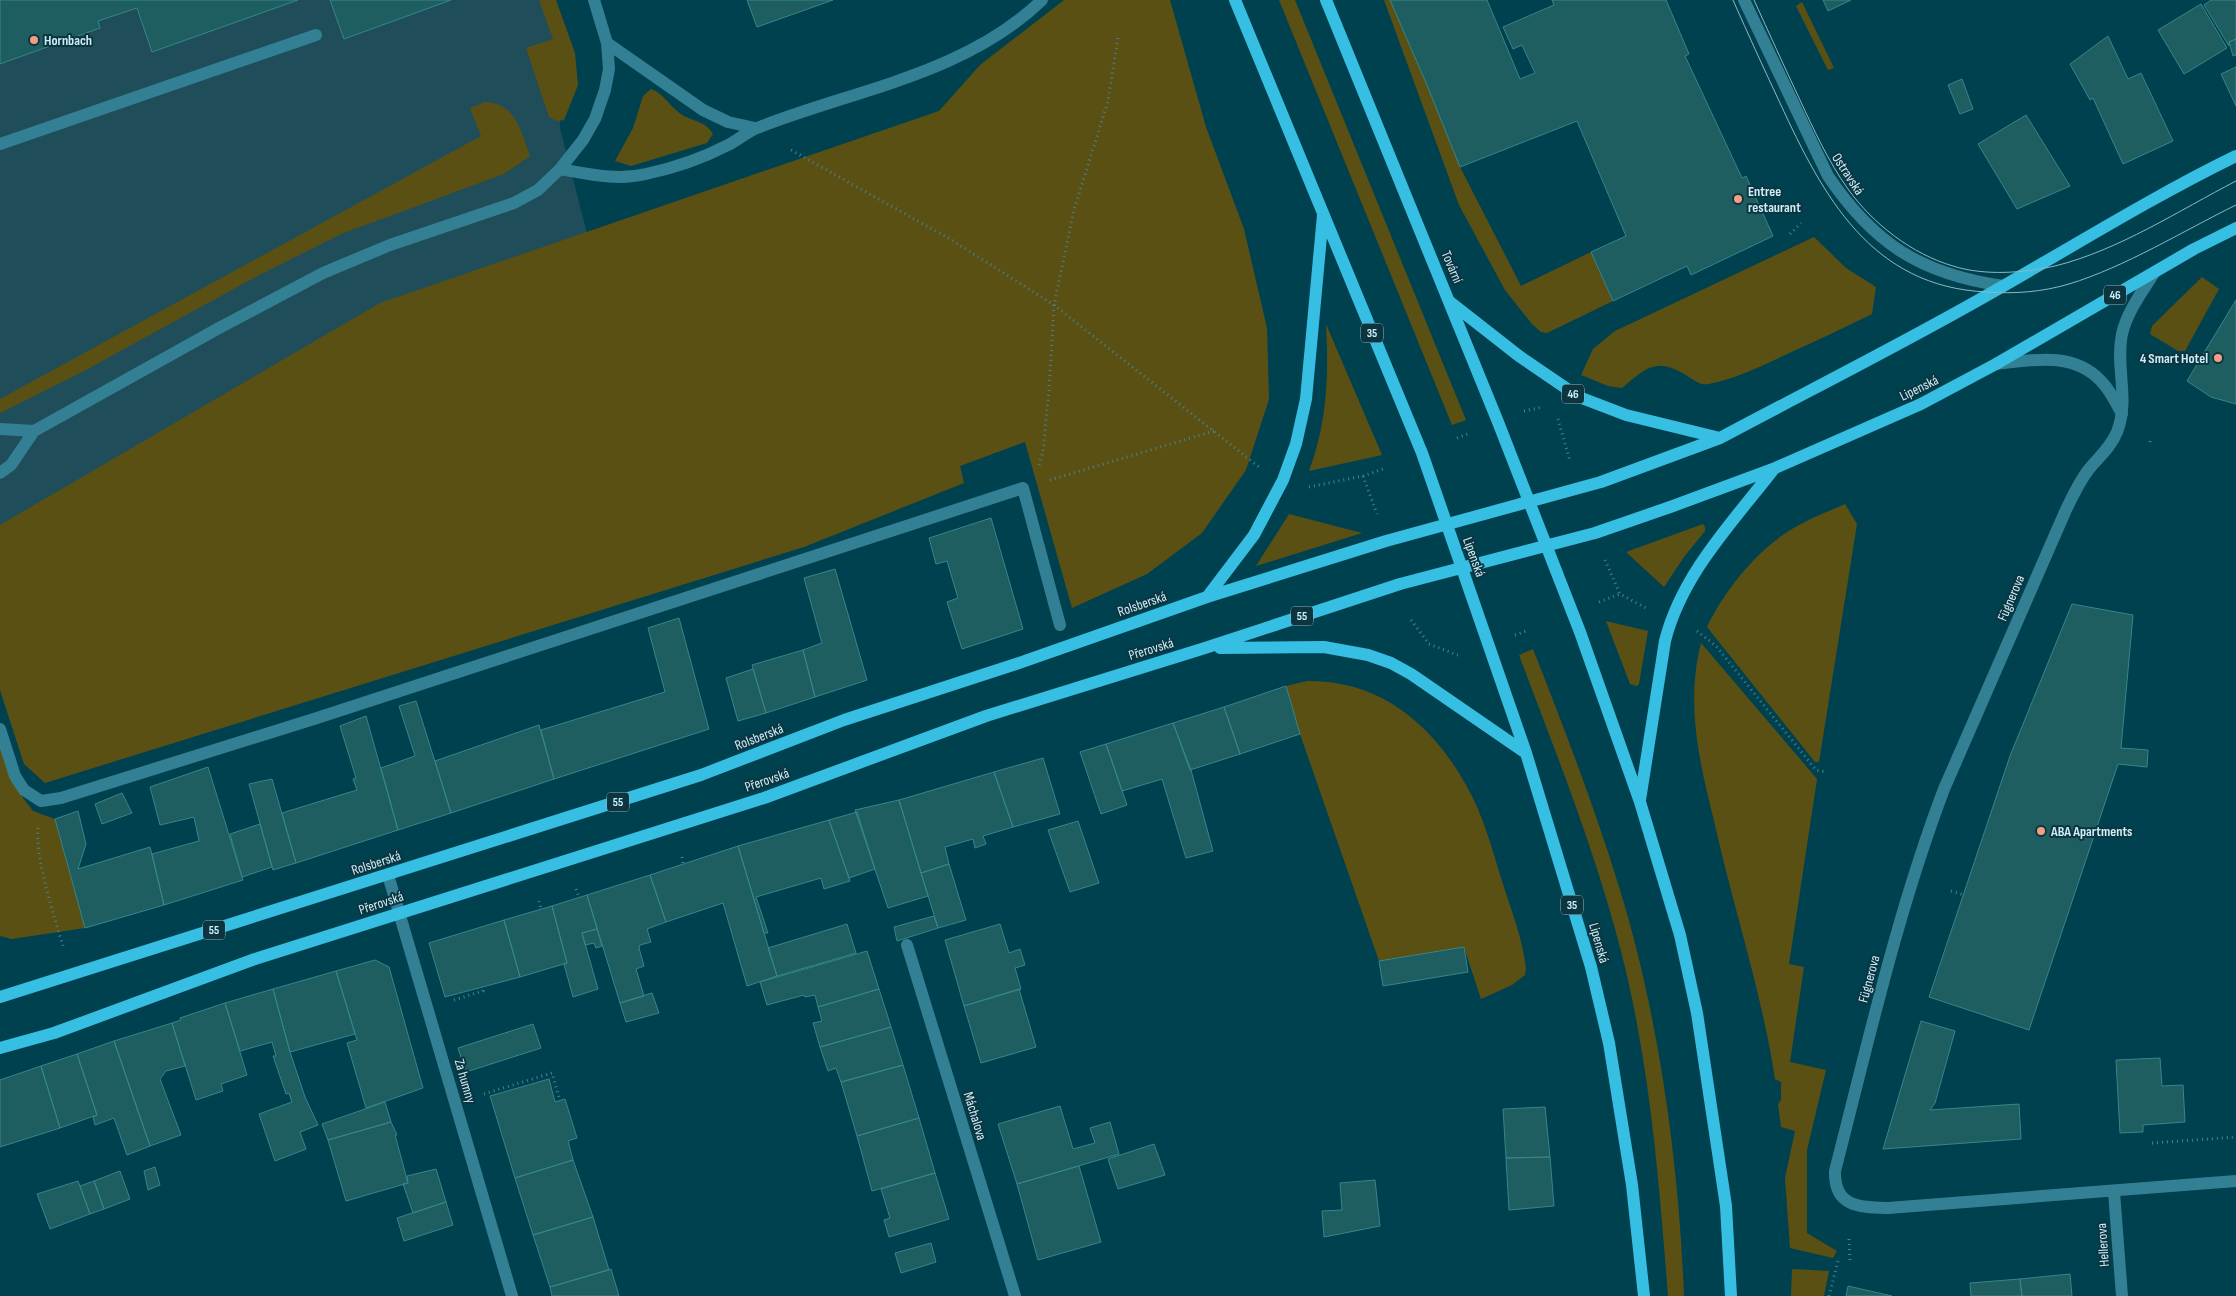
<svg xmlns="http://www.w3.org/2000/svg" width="2236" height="1296" font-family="'Sofia Sans Condensed',sans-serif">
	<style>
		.built { fill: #1f4d59 }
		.green { fill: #5b5013 }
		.building { fill: #1e5d60; stroke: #35878b }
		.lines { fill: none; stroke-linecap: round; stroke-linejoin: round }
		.path { stroke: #4b818e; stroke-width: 3; stroke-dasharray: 1 4; stroke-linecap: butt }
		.minor { stroke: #338095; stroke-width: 12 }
		.major { stroke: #36bfe2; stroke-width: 12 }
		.tram { stroke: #8cb8c4; stroke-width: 1 }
		.poi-dot { fill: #f39f83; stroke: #0d3540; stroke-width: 2 }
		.labels { text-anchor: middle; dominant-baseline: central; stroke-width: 4; stroke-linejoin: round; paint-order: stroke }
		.shield { fill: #0d3540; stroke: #91b6c1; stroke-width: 1 }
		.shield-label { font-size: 12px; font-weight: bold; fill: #caedf8 }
		.poi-label { font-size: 14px; font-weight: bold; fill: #caedf8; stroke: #0d3540; text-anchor: start }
		.street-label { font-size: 14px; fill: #caedf8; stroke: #0d3540 }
	</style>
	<rect width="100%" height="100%" fill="#004150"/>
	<!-- built -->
	<path class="built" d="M0,0H548L559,47L560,128L587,233L427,301L0,557Z"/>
	<!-- green -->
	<path class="green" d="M539,0H556L575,53L578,85L564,120L557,121L549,117L526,48L553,39Z
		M1064,0H1170L1206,127L1244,229L1267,328L1269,399L1246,470L1202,533L1147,574L1072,608L1025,442L960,466L964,483L804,547L45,783L24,764L0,690V525L380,303L939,111L980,65Z
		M1279,0H1295L1466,420L1452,425Z
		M1384,0H1390L1427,85L1460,167L1521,286L1591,252L1613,301L1547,333L1541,332L1532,324L1505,290L1459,205Z
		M1802,2L1834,68L1828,70L1796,6Z
		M651,89C665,94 671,109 684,116C696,122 706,122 713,134L707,143L631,166L615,161L633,128L643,96Z
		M485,102C517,104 520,130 530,156L504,174L341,234L263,273L84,371L0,413V399L481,136L470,108Z
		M1814,237L1846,268L1876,287L1872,314C1843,328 1814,342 1785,355C1760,367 1736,378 1709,384C1701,385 1699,383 1692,379C1659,357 1650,364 1622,388L1608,386L1581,375L1593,349L1615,331Z
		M2202,277L2219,289L2185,351H2178L2150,334L2152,326Z
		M1326,324L1382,455L1309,471C1327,423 1329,376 1326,324Z
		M1845,504L1857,524L1819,762H1815L1707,627C1726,588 1760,546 1799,525C1813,517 1830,511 1845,504Z
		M1289,514L1362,533L1256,566Z
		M1703,524L1705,527V531L1684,557L1664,587L1626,552Z
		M1606,621L1648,631L1639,684L1637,686L1630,684Z
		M1701,643L1817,779L1789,964L1804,967L1790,1062L1826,1070L1807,1150V1233L1837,1251L1833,1258L1790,1248L1785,1178L1795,1131L1781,1127L1778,1104L1781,1100V1082L1775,1079C1762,993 1734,910 1715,825C1700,764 1685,706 1701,643Z
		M1533,649C1564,728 1595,808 1620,890C1659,1017 1679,1164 1684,1296H1668C1659,1180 1650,1064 1621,951C1595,850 1556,753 1519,655Z
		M1307,681C1380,680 1432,724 1466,785C1483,814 1492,849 1502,881C1511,910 1523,939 1526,969L1525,975L1512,985L1481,999L1464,947L1379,961L1300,734L1286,686Z
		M0,729L23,798L33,811L55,819L85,928L12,939L0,936Z
		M1792,1269L1829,1271L1824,1296H1791Z"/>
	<!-- building -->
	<path class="building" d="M0,0H298L152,52L137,8L98,21L100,28L0,64Z
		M330,0H451L344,39Z
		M747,0H833L757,27Z
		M1390,0H1487L1520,79L1535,73L1522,45L1513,49L1503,27L1554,5L1552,0H1666L1689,54L1685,56L1742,178L1746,176L1773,236L1691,275L1687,266L1613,301L1591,252L1626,236L1577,121L1460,167L1427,85Z
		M1823,0H1851L1828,11Z
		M2211,0H2236V39L2229,42V46L2204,5Z
		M2201,4L2227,48L2184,74L2158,30Z
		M2108,36L2128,79L2141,73L2173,141L2123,164L2093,98L2090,100L2070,64Z
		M2236,39V55L2233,56L2229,42Z
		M2236,67V106L2221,74Z
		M1962,79L1973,109L1960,114L1948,85Z
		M2026,115L2070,186L2017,209L1978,144Z
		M2236,300V404L2211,397L2187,381Z
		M991,518L1023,629L962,649L947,602L958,598L947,561L936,564L929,538Z
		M835,569L867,680L815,697L803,650L822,643L804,578Z
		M2072,604L2133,615L2121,748L2148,750L2147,767L2118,764L2029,1030L1929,997L2010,756Z
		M679,618L709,729L554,779L541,730L665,692L648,628Z
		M803,650L815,697L766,713L752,665Z
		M753,669L766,713L738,721L726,678Z
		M1286,686L1300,734L1240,754L1224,707Z
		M416,701L451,813L398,830L381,768L415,756L399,706Z
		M1224,707L1240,754L1190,770L1173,723Z
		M366,716L398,830L296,863L282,813L357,790L353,779L356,778L340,726Z
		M1173,723L1191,770L1213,851L1186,858L1162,779L1122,791L1106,744Z
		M539,725L554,779L451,813L435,761Z
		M1106,744L1127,805L1101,814L1080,752Z
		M1043,758L1060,814L1013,827L994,772Z
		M208,767L243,880L164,905L152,854L199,841L194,817L160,825L150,787Z
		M994,772L1013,827L983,836L986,844L975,848L973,839L945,847L949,864L921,873L899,800Z
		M272,779L296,863L273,870L249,784Z
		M122,793L132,813L102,824L95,804Z
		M899,800L928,896L888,908L855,810Z
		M78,811L86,844L78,869L150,847L164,905L85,928L55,819Z
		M857,812L875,869L849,878L829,820Z
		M829,820L850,881L824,889L821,878L756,897L768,933H764L738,846Z
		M1078,821L1099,883L1070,892L1048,830Z
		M260,824L272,867L242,877L230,834Z
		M738,846L777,976L747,986L723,903L666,922L650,875Z
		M949,864L966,920L938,928L921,873Z
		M650,875L666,922L647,929L651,942L640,945L639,948L644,966L636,969L644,996L620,1003L587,895Z
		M587,895L597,929L582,933L598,989L573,997L564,964L567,963L552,906Z
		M552,906L567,963L520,977L504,920Z
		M934,916L938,928L897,941L894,927Z
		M504,920L520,977L445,997L429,943Z
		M847,924L856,953L777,976L768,948Z
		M1000,924L1009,953L1020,949L1025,965L1015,968L1021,989L964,1006L945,940Z
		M597,929L602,946L596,948L594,943L585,945L582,933Z
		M1464,947L1468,972L1383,986L1379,961Z
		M867,951L879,989L818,1007L815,995L805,997L804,995L767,1005L760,982Z
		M375,960L389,967L423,1088L366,1108L347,1043L357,1040L336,971Z
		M336,971L355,1034L290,1052L273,989Z
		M273,989L290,1052L305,1097L318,1125L300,1132L306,1149L275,1161L259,1114L292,1102L289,1093L286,1094L273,1056H276L272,1042L240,1051L225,1003Z
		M879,989L891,1027L820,1047L813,1023L822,1021L818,1007Z
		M1019,989L1036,1047L981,1063L964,1006Z
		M652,993L659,1013L626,1022L620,1003Z
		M225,1003L247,1075L221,1084L223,1091L196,1100L172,1023L181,1020L180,1018Z
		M1921,1021L1955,1031L1935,1103L1930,1110L2019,1104L2021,1139L1883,1149Z
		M172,1023L185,1066L166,1071L160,1079L181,1135L150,1146L114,1041Z
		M533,1024L541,1048L466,1072L458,1048Z
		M891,1027L903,1065L841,1082L836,1068L828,1071L820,1047Z
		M114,1041L150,1146L127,1155L114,1118L95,1125L93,1117L97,1115L77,1054Z
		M77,1054L97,1115L60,1128L41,1066Z
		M2160,1058L2162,1086L2183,1085L2185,1122L2143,1125V1132L2120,1133L2116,1060Z
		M903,1065L919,1118L857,1136L841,1082Z
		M41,1066L60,1128L0,1147V1080Z
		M549,1079L555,1102L565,1099L577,1138L568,1141L573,1160L515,1178L490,1096Z
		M385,1102L391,1122L328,1140L322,1124Z
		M1060,1106L1073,1149L1095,1143L1090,1128L1110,1122L1119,1154L1017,1184L998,1124Z
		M1545,1107L1550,1157L1506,1158L1503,1109Z
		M919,1118L935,1173L872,1191L857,1136Z
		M391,1122L397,1135H395L408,1183L346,1201L328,1140Z
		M1154,1144L1165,1175L1118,1189L1108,1159Z
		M1550,1157L1554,1206L1509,1210L1506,1158Z
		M573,1160L593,1217L533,1235L515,1178Z
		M1079,1166L1101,1242L1038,1260L1017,1184Z
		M155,1167L160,1185L148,1190L144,1171Z
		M436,1169L446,1202L413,1213L403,1184L408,1183L407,1176Z
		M120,1171L130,1199L104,1209L94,1181Z
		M935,1173L949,1219L889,1237L884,1220L890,1218L881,1189Z
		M1375,1180L1380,1226L1324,1237L1322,1211L1342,1210L1340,1183Z
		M78,1181L90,1214L50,1229L37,1194Z
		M94,1181L104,1209L90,1214L80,1186Z
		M446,1202L453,1225L404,1241L397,1218Z
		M593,1217L609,1270L550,1287L533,1235Z
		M931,1243L936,1262L901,1273L895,1253Z
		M611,1269L619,1296H552L550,1287Z
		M2070,1274L2072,1296H2022L2020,1279Z
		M2020,1279L2022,1296H1971L1970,1283Z
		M1848,1286L1892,1296H1846Z"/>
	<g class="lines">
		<!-- path -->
		<path class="path" d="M791,150L950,239L1054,305L1259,467
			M1790,234L1801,223
			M1524,411L1543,407
			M1558,419L1570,461
			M1457,438L1470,433
			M2150,442L2151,437
			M1039,465L1043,451L1049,389L1054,305L1074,210L1108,101L1118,37
			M1363,476L1377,514
			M1050,480L1214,431
			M1309,487L1363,476L1386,468
			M1605,560L1620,594L1646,608
			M1599,602L1620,594
			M1411,620L1429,644L1460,656
			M1697,631L1716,646L1816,770L1826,772
			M1515,635L1526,631
			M38,828C35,858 54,916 63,946
			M682,857L683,864
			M576,889L579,897
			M1951,891L1964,895
			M539,901L541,909
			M454,1000L483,991V987
			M484,1094L552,1073L560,1101
			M2152,1143L2236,1137
			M1849,1239L1850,1260
			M1829,1296L1838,1261"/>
		<!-- minor -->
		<path class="minor" d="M1744,0L1828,176C1874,244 1921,274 2003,286
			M607,43L703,110L728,122L755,128
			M0,144L316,35
			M560,169C589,174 617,181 646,174C674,168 703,158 728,145C738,140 747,132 757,128C853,90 966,74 1042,0
			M2154,273C2142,292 2127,312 2122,334C2115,367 2130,399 2117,432C2111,447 2099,457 2089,469C2079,482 2072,497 2065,512L1944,789C1897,913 1868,1043 1835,1171C1834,1207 1859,1207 1888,1208L2236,1181
			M1996,364C2032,360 2073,351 2101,381C2110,390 2116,403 2122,414
			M0,429L34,431
			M0,473L11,465L34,431L219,328L323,273L390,245L514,203L538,190L560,169L583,140L595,119L605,90L609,69L607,43L594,0
			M0,729L15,776L24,790L41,801L61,798L317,718L1023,488L1060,625
			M388,875L512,1296
			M907,945L1015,1296
			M2114,1192L2122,1296"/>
		<!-- major -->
		<path class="major" d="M1235,0L1422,453L1526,753L1591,967L1609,1043L1632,1185L1644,1296
			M1326,0L1498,422L1580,632L1640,802L1680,935L1697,1013L1726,1206L1731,1296
			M1450,302L1519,356L1579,397L1626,415L1720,438
			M1207,597L1254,535L1283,480L1296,444L1306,399L1323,215
			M1220,648L1324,647L1368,655L1391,663L1411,674L1526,753
			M1640,800L1665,641C1682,574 1732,523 1773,470
			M0,997L701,775L844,720L1016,664L1207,597L1386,541L1601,482L1720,438C1810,390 1902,344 1991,293C2072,247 2152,197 2236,156
			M0,1048L54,1033L255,959L764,798L986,716L1205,648L1400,584L1595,533L1673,506L1773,469L1921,404L1996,364L2194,249L2236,228"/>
		<!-- tram -->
		<path class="tram" d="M1733,0C1748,34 1764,69 1780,103C1823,196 1871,287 1987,292C2015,294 2042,292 2069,284C2125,267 2183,231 2236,205
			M1754,0C1769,33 1784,66 1800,100C1814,130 1828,161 1848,189C1873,224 1912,254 1953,266C1984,276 2024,273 2055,266C2119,250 2178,211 2236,181"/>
	</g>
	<!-- markers -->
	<g class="poi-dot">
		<circle cx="34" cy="40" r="5"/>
		<circle cx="1738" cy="199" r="5"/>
		<circle cx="2218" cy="358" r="5"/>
		<circle cx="2041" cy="831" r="5"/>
	</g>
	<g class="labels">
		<!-- shield labels -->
		<g class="shield">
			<rect x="2104" y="285.5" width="22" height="19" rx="4"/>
			<rect x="1361" y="323.5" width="22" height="19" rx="4"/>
			<rect x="1562" y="384.5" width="22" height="19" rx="4"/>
			<rect x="1291" y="606.5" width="22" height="19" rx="4"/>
			<rect x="607" y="792.5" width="22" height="19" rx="4"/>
			<rect x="1561" y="895.5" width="22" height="19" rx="4"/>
			<rect x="203" y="920.5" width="22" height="19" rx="4"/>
		</g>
		<g class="shield-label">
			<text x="2115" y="295">46</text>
			<text x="1372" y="333">35</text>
			<text x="1573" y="394">46</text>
			<text x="1302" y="616">55</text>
			<text x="618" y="802">55</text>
			<text x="1572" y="905">35</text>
			<text x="214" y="930">55</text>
		</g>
		<!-- poi labels -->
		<g class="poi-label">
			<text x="44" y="40">Hornbach</text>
			<text x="1748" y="191">Entree<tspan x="1748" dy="16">restaurant</tspan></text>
			<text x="2208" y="358" text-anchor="end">4 Smart Hotel</text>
			<text x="2051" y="831">ABA Apartments</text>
		</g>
		<!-- street labels -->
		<g class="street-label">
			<text transform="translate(1848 174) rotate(57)">Ostravská</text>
			<text transform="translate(1452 267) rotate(67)">Tovární</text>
			<text transform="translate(1919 388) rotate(-26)">Lipenská</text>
			<text transform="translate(1474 557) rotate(70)">Lipenská</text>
			<text transform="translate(2011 598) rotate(-67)">Fügnerova</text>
			<text transform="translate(1142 604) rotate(-19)">Rolsberská</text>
			<text transform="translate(1151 649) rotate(-17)">Přerovská</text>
			<text transform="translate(759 737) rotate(-21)">Rolsberská</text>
			<text transform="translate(767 780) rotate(-19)">Přerovská</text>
			<text transform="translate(376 863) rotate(-18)">Rolsberská</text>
			<text transform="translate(381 903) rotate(-18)">Přerovská</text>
			<text transform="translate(1599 943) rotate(74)">Lipenská</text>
			<text transform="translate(1869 979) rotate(-75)">Fügnerova</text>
			<text transform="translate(465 1081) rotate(74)">Za humny</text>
			<text transform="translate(975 1116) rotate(73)">Máchalova</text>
			<text transform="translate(2103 1245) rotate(-94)">Hellerova</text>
		</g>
	</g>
</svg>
